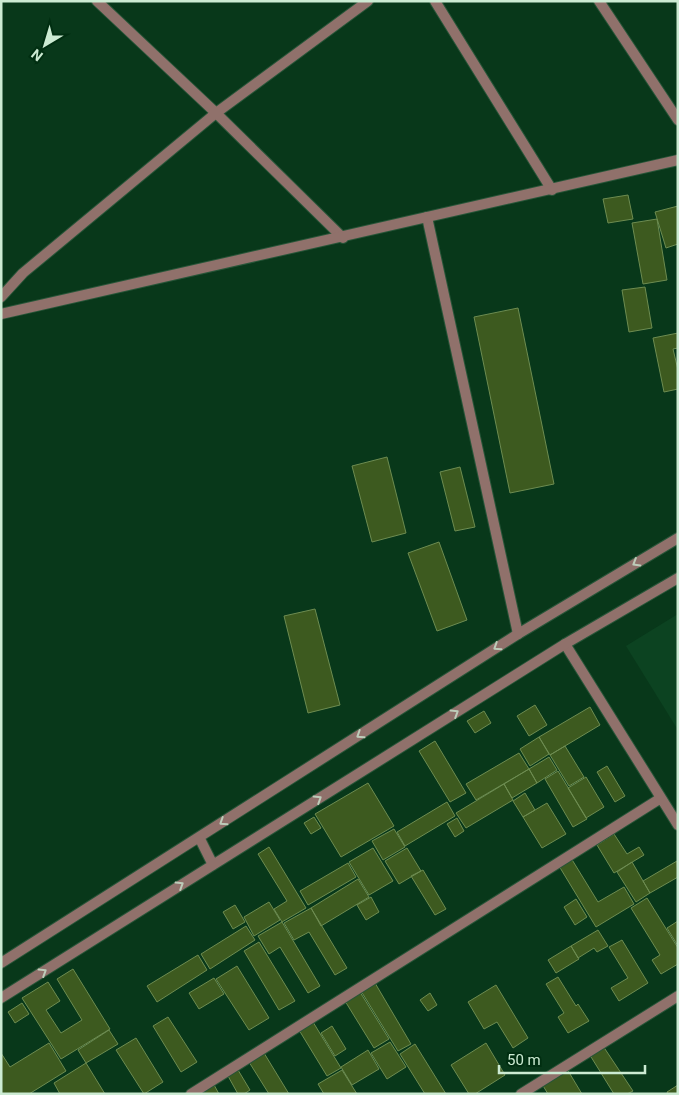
<svg xmlns="http://www.w3.org/2000/svg" width="679" height="1095" font-family="Roboto,sans-serif">
	<style>
		.built { fill: #0c4321 }
		.building { fill: #3d5a1f; stroke: #6d8c51 }
		.lines { fill: none; stroke-linecap: round; stroke-linejoin: round }
		.minor-casing { stroke: #275538; stroke-width: 12 }
		.tertiary-casing { stroke: #275538; stroke-width: 12 }
		.minor { stroke: #90716b; stroke-width: 10 }
		.tertiary { stroke: #90716b; stroke-width: 10 }
		.oneway { stroke: #bdccb9 }
	</style>
	<rect width="100%" height="100%" fill="#08381a"/>
	<!-- built -->
	<path class="built" d="M678,614V730L626,646Z"/>
	<!-- building -->
	<path class="building" d="M628,195L633,219L608,223L603,199Z
		M678,206V244L666,248L655,212Z
		M657,219L667,280L643,284L632,223Z
		M645,287L652,328L629,332L622,290Z
		M518,308L554,484L510,493L474,317Z
		M678,333V348L673,349L678,370V389L664,392L653,338Z
		M387,457L406,533L372,542L352,466Z
		M460,467L475,527L455,531L440,472Z
		M439,542L467,620L437,631L408,553Z
		M315,609L340,705L308,713L284,616Z
		M535,705L547,725L529,736L517,716Z
		M590,707L600,725L550,755L539,737Z
		M484,711L491,723L475,733L467,721Z
		M539,737L549,754L530,766L520,749Z
		M435,741L466,793L450,802L419,751Z
		M565,746L584,777L569,786L550,755Z
		M519,753L529,769L476,800L466,784Z
		M549,757L557,770L537,783L529,769Z
		M607,766L625,796L615,802L597,772Z
		M529,769L537,783L512,798L504,784Z
		M558,771L587,819L573,827L545,779Z
		M586,777L604,807L586,818L568,788Z
		M368,783L394,826L341,857L315,814Z
		M504,784L513,800L466,828L456,813Z
		M525,793L535,810L523,817L513,801Z
		M447,802L455,816L405,846L397,832Z
		M547,803L566,834L542,848L523,817Z
		M314,817L321,828L311,834L304,823Z
		M457,818L464,831L455,837L447,824Z
		M394,829L405,847L383,860L372,841Z
		M614,834L627,854L639,847L644,855L614,873L597,845Z
		M269,847L306,908L282,922L274,909L287,901L258,854Z
		M373,848L393,881L369,895L349,862Z
		M407,848L421,871L399,884L385,861Z
		M571,858L598,902L624,887L634,904L596,927L559,866Z
		M677,861L678,877L650,893L643,881Z
		M632,862L650,893L636,902L617,872Z
		M348,863L356,877L308,905L300,891Z
		M423,870L446,909L435,915L411,876Z
		M358,879L369,897L321,926L311,908Z
		M371,897L379,912L366,920L357,905Z
		M647,898L678,948V964L661,974L652,960L660,955L631,908Z
		M576,899L587,917L575,925L564,907Z
		M269,902L280,920L254,936L244,917Z
		M235,905L245,922L233,929L223,912Z
		M311,908L347,968L335,975L309,932L294,940L284,923Z
		M678,921V946L667,928Z
		M282,922L320,986L308,993L280,947L269,954L258,936Z
		M246,926L255,940L210,969L201,954Z
		M598,930L608,946L597,952L594,948L578,958L571,946Z
		M622,940L648,983L619,1001L611,988L628,978L609,947Z
		M259,942L295,1001L279,1010L244,951Z
		M571,946L579,959L556,973L548,960Z
		M198,955L207,970L157,1002L147,986Z
		M237,966L269,1018L249,1030L216,979Z
		M73,969L110,1029L61,1059L22,998L48,982L60,1001L46,1010L61,1033L82,1020L57,979Z
		M558,977L576,1006L578,1004L589,1021L568,1033L558,1017L564,1013L546,984Z
		M214,978L224,994L199,1009L189,993Z
		M375,983L411,1044L398,1051L361,991Z
		M496,985L528,1038L513,1048L497,1022L484,1029L468,1002Z
		M360,992L389,1039L374,1048L345,1001Z
		M430,993L437,1005L428,1011L420,1000Z
		M22,1003L29,1014L15,1023L8,1012Z
		M168,1017L197,1062L181,1072L153,1026Z
		M313,1022L341,1068L327,1076L299,1030Z
		M332,1026L346,1049L335,1056L321,1033Z
		M109,1030L118,1044L86,1063L78,1050Z
		M136,1038L163,1082L144,1094L116,1050Z
		M390,1042L406,1067L387,1079L371,1053Z
		M49,1043L66,1071L29,1094H1V1053L10,1067Z
		M486,1043L505,1075L475,1094H469L451,1065Z
		M601,1043L633,1091L627,1094H614L588,1052Z
		M415,1044L446,1094H425L400,1054Z
		M368,1050L379,1069L352,1085L341,1067Z
		M264,1053L289,1094H269L249,1062Z
		M86,1063L105,1094H60L54,1083Z
		M567,1069L582,1094H548L542,1084Z
		M238,1070L250,1090L244,1094H238L228,1076Z
		M342,1070L357,1094H324L318,1084Z
		M213,1083L219,1094H200Z
		M678,1085V1094H668L667,1092Z"/>
	<g class="lines">
		<defs>
			<path id="minor" d="M97,1L216,113L343,238
				M435,1L552,190
				M599,1L678,120
				M427,217L518,634
				M1,297L23,273L216,113L368,1
				M565,644L678,825
				M191,1094L661,798
				M521,1094L678,996"/>
			<path id="tertiary" d="M1,314L678,160
				M199,837L213,865
				M1,963L518,634L678,538
				M1,998L565,644L678,578"/>
		</defs>
		<!-- minor casing -->
		<use href="#minor" class="minor-casing"/>
		<!-- tertiary casing -->
		<use href="#tertiary" class="tertiary-casing"/>
		<!-- minor -->
		<use href="#minor" class="minor"/>
		<!-- tertiary -->
		<use href="#tertiary" class="tertiary"/>
	</g>
	<!-- one-way arrows -->
	<defs><path id="oneway-chevron" d="M-2-3.5L2.5 0L-2 3.5" fill="none" stroke-width="1.6" stroke-linecap="round" stroke-linejoin="round" transform="scale(1.25)"/></defs>
	<g class="oneway">
		<use href="#oneway-chevron" transform="translate(636 563) rotate(149)"/>
		<use href="#oneway-chevron" transform="translate(497 647) rotate(147)"/>
		<use href="#oneway-chevron" transform="translate(455 713) rotate(-32)"/>
		<use href="#oneway-chevron" transform="translate(360 735) rotate(147)"/>
		<use href="#oneway-chevron" transform="translate(318 799) rotate(-32)"/>
		<use href="#oneway-chevron" transform="translate(223 822) rotate(147)"/>
		<use href="#oneway-chevron" transform="translate(180 885) rotate(-32)"/>
		<use href="#oneway-chevron" transform="translate(43 972) rotate(-32)"/>
	</g>
	<!-- border -->
	<rect width="679" height="1095" fill="none" stroke="#ccebd3" stroke-width="5"/>
	<!-- north arrow -->
	<g transform="translate(45 45) rotate(218)" stroke="#002e11" stroke-width="4" paint-order="stroke">
	<path d="M0-4L9 19L0 12L-9 19Z" fill="#ccebd3"/>
	<text y="-8" font-size="14" font-weight="bold" text-anchor="middle" fill="#ccebd3">N</text>
	</g>
	<!-- scale -->
	<path d="M499 1065v8h146v-8" fill="none" stroke="#ccebd3" stroke-width="2.5"/>
	<text x="507" y="1065" font-size="15" fill="#ccebd3" stroke="#002e11" stroke-width="4" paint-order="stroke">50 m</text>
</svg>
